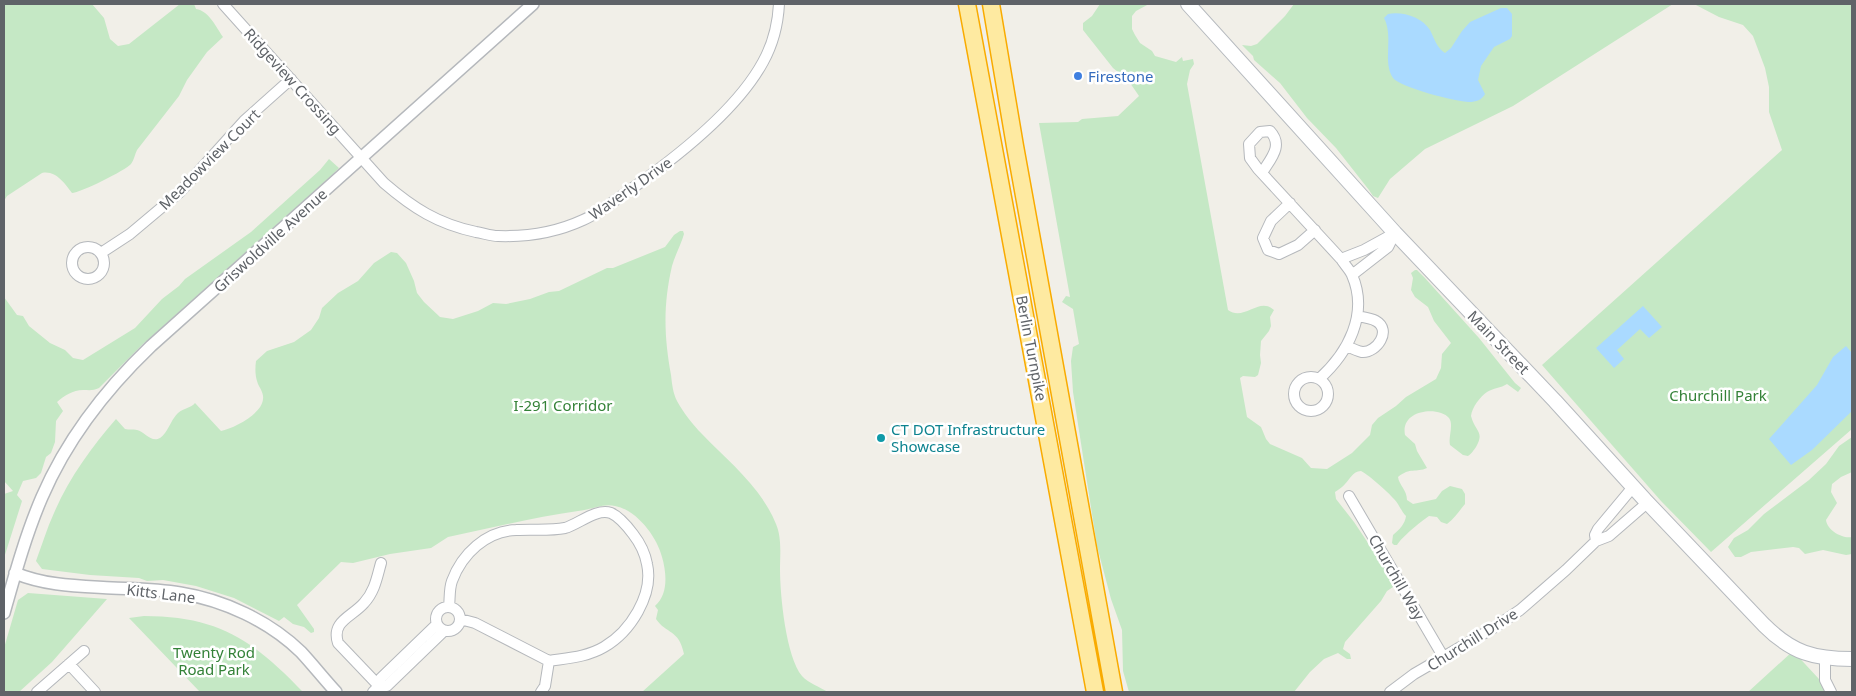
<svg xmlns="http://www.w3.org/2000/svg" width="1856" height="696" font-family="'Noto Sans',sans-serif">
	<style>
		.green { fill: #c5e8c5 }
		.water { fill: #aadaff }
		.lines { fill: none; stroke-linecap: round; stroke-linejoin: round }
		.minor-casing { stroke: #b5b8bc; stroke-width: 12 }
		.tertiary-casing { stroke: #b5b8bc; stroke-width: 14 }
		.secondary-casing { stroke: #b6babf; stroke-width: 16 }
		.trunk-casing { stroke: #f9ab00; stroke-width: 19 }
		.minor { stroke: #fff; stroke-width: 10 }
		.tertiary { stroke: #fff; stroke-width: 11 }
		.secondary { stroke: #fff; stroke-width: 14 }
		.trunk { stroke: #feeaa1; stroke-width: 16 }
		.shop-dot { fill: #3f7fe0; stroke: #fff; stroke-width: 2 }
		.culture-dot { fill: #0f9aa8; stroke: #fff; stroke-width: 2 }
		.labels { text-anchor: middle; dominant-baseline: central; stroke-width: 5; stroke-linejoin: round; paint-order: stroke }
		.shop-label { font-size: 15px; fill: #366cbe; stroke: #fff; text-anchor: start }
		.street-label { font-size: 15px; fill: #5f6368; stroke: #fff }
		.park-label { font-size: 15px; fill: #348238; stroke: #fff }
		.culture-label { font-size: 15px; fill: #0d838f; stroke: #fff; text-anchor: start }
	</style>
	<rect width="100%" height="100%" fill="#f1efe8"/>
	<!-- green -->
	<path class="green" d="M4,4H92L104,18L110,39L118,46L129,44L180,4H194L196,9C209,11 216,27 223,37L207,52L187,80L179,96L137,150C135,154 134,160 131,164C126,170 80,193 72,193C65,184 56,170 42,173L7,196L4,201Z
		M1100,4H1149L1136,11L1132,16V29L1135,35L1140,43L1152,51L1155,56L1176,62L1182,57L1183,61L1193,59L1194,64L1190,70L1187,84L1228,310C1244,322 1259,296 1274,310L1270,317L1271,326L1269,331L1261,341L1260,355L1261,363L1258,375L1255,377L1243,376L1240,378L1247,417L1261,427L1266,439L1270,444L1302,458L1311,468L1327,469L1352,453L1370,435L1372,425L1378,418L1396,406L1406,397L1436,379L1441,368L1442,354L1451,343L1434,321L1428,307L1415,297L1411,290L1413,278L1411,273L1415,270H1417L1424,277L1479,338L1515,383L1521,388L1518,392L1507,384C1501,388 1493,388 1487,392C1480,397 1472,407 1471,416C1475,432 1485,431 1476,447C1473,451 1472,453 1468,456L1463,455L1450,445C1448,437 1454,425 1449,418C1439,406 1400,409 1405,435L1415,444L1417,451L1427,468C1416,473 1410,467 1398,477C1399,485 1407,490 1407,500L1413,504L1436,499L1442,491L1450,486L1462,489L1465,494V504C1459,511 1455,518 1447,524L1441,522L1437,517L1429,516C1420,522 1402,537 1397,545H1394L1392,543L1393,535C1399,530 1405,524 1406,516C1401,511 1399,504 1394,499C1387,491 1370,476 1361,471C1352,472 1351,478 1345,484C1343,487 1339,489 1335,492L1336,499L1354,522L1396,585L1387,591L1381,601L1345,642L1343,649L1350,654L1351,659H1347L1338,653L1324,659L1310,672L1294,692H1129L1123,671L1122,630L1111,599L1097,546L1073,392L1071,361L1073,347L1079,344L1073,309L1062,302L1066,296L1070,297L1039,123L1078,122L1082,119L1118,116L1139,96L1128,80L1113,68L1083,30V23L1092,16Z
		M1294,4H1673L1513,106L1425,149L1390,179L1378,198L1373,196L1369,190L1336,148L1307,118L1280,83L1254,60L1253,56L1242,45L1251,46L1257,44L1285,16Z
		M1694,4H1852V429L1711,552L1661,501L1542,365L1782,150L1769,112V87L1765,68L1753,36L1743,25L1719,17Z
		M329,159L339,168L331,176L143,344L99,388C93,391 89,390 83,390C73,390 64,396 57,402L63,411L56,421L55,442L51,453L46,457L41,473L36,478L23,481L17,495L22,501L4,558V494L13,491L4,481V297L17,315L23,316L29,326L50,343L65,350L73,358L83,360L135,328L162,299L179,286L185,279L251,232L320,170Z
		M680,231H683L684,234C681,245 675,255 672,266C663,305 664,336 671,375C672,384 673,393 677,401C683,412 693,425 702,434C729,462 761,487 776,524C782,538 780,555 780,569C780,595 786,657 802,676C808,683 820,687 828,692H642L684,654C679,629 666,634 656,619L658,610L655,606C668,595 667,574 662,557C657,537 637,510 615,506C603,503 591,510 578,511C535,517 491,528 448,537L431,548L390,554L353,563L341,562L297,605L314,629V632L311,633L304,627L293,624L284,617L279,621L234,598L196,586L163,580L147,581L139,578L90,575L42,569L36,561C42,545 47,528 54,513C69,478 91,448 116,419L125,429C129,430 133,429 137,430C146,432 154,448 165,433C170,426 172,419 178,413C184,408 191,408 195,403L221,431C234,428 262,414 263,399C264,394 260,388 258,384C255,376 255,369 256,361L267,351L294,342L311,330L319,318L322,308L338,293L358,281L374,263L391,252L397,253L406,263L414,281L417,293L424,302L440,317L453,319L478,311L493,303L506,304L530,299L549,292L559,291L607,268H613L665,247L674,235Z
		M1852,437V472L1841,477L1832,484L1831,492L1837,503L1826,520C1827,530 1842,539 1852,537V554L1846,555L1823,550L1805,554L1799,548L1793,547L1751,552L1741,557H1735L1728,547L1734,538L1748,530L1764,514L1809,480L1826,464L1839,446Z
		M28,593L107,599L52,662L19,692H4V648L18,600Z
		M144,616C218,616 253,640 303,692H200L129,618Z
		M1793,651L1831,692H1748Z"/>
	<!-- water -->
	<path class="water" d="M1501,8H1507L1512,14V36L1510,39L1494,47L1481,66L1478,80L1485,94C1482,100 1476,102 1469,102C1457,102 1399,87 1393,78C1382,61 1394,37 1384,18L1388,14C1402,11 1422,17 1430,30C1434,38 1437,48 1445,53L1451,48L1462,31L1470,22Z
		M1643,306L1662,327L1649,338L1640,329L1617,350L1624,359L1614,368L1596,348Z
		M1846,346L1852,353V411L1812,450L1791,465L1769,439L1817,385L1833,357Z"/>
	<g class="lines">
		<defs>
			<path id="minor" d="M223,4L384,183C413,208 438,224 476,232C483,233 491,236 498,236C527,237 557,232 583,220C601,212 617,199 634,187C678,156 737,110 763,62C773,44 778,23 779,4
				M1262,173C1270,159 1284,146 1270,131L1260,132L1249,144L1250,158L1258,169L1341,259C1344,264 1350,270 1352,275C1369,314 1348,353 1319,379
				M1290,203L1271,221L1263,238L1268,250L1279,254L1298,245L1315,230
				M72 263a16 16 0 1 1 32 0a16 16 0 1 1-32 0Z
				M101,253L130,234L180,192L244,121L291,79
				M1341,259L1364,250L1395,233
				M1352,275L1388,247L1395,233
				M1347,346C1351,348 1357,351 1362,352C1377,353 1392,330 1376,321C1371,318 1363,317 1357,316
				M1294 394a17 17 0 1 1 34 0a17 17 0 1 1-34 0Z
				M1349,496L1444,658
				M1596,541L1595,535L1598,529L1633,487
				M449,607C450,599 449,589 452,581C462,554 486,531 516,530C533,529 549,531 565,528C579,524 596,508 611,513C620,517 627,526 633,534C640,543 645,553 647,564C654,595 630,632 604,647C587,657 568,658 549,661
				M436 619a12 12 0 1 1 24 0a12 12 0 1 1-24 0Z
				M460,619L475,623L549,661L545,686L541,692
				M1825,659V680L1831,692
				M69,664L95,692
				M379,686L338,643C331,621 352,617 364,603C375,591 377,577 381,563
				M379,686H387L444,631
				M37,692L84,651
				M373,692L379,686L381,678L437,624
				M1390,692L1414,674L1495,627L1520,610L1566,570L1596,541L1609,536L1647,503"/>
			<path id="tertiary" d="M15,573C46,586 79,586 112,588C135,589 158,589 180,593C224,600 269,621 301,652C313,665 324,679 336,692
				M4,613C15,574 26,534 42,497C67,439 106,389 151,346L533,4"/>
			<path id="secondary" d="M1188,4L1395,233L1555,401L1645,500L1764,625C1792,653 1814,659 1852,659"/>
			<path id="trunk" d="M967,4L1095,692
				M991,4L1015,146L1114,692"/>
		</defs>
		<!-- minor casing -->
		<use href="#minor" class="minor-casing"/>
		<!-- tertiary casing -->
		<use href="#tertiary" class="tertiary-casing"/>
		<!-- secondary casing -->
		<use href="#secondary" class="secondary-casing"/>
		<!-- trunk casing -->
		<use href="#trunk" class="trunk-casing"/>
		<!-- minor -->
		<use href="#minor" class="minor"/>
		<!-- tertiary -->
		<use href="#tertiary" class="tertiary"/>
		<!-- secondary -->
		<use href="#secondary" class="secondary"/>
		<!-- trunk -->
		<use href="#trunk" class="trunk"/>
	</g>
	<!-- markers -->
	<circle class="shop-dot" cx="1078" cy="76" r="5"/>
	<circle class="culture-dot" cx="881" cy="438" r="5"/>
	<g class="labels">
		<!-- shop labels -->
		<g class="shop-label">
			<text x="1088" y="76">Firestone</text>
		</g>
		<!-- street labels -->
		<g class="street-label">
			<text transform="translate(293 81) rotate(48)">Ridgeview Crossing</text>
			<text transform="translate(209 159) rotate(-45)">Meadowview Court</text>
			<text transform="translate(630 188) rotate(-35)">Waverly Drive</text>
			<text transform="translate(270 240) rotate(-42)">Griswoldville Avenue</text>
			<text transform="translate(1499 342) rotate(46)">Main Street</text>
			<text transform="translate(1032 348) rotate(79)">Berlin Turnpike</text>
			<text transform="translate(1397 577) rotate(60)">Churchill Way</text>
			<text transform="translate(161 593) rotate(7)">Kitts Lane</text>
			<text transform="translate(1472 639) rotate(-32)">Churchill Drive</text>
		</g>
		<!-- park labels -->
		<g class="park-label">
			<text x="1718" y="395">Churchill Park</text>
			<text x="563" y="405">I-291 Corridor</text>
			<text x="214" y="652">Twenty Rod<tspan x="214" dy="17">Road Park</tspan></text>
		</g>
		<!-- culture labels -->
		<g class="culture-label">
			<text x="891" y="429">CT DOT Infrastructure<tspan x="891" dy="17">Showcase</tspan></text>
		</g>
	</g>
	<!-- border -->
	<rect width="1856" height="696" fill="none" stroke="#5f6368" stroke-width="10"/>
</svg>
